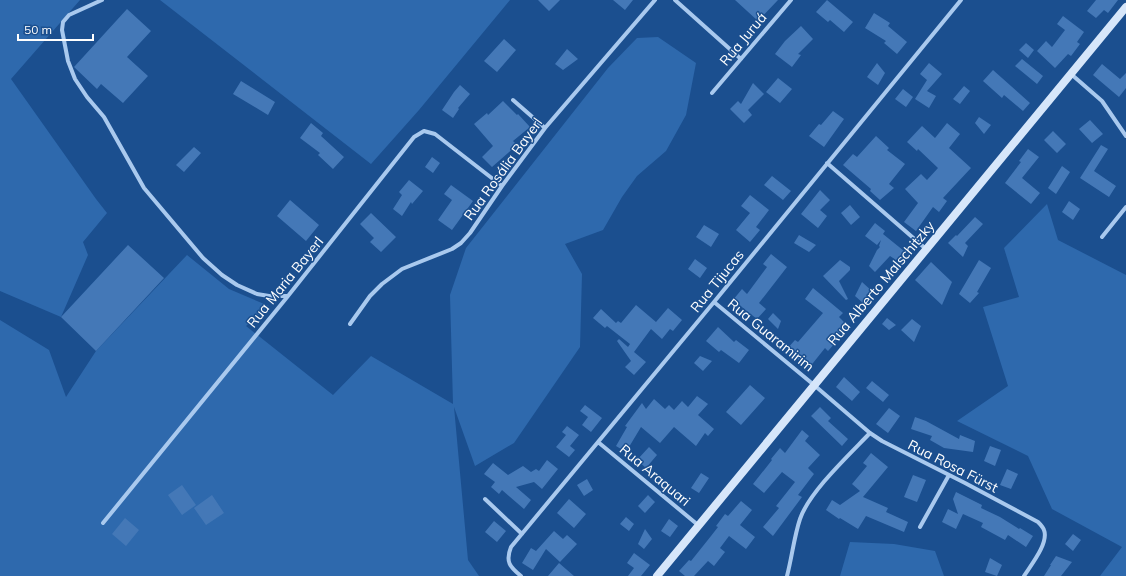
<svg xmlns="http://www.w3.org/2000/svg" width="1126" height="576" font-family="Mulish,sans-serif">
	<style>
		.green { fill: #2e69ad }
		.building { fill: #4478b7 }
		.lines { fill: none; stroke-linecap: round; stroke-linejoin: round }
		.street { stroke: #a9c9ee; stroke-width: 4 }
		.secondary { stroke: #d6e6fa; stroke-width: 8 }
		.labels { text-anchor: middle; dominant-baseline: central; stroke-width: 3; stroke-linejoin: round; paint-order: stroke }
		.street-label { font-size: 14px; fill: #fff; stroke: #1b4f8f }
	</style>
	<rect width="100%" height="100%" fill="#1b4f8f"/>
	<!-- green -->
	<path class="green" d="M0,0H80L11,79L96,199L107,213L83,242L88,255L61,317L0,291Z
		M160,0H510L419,110L371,164Z
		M658,37L696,63L686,115L666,151L637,176L622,197L603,230L565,244L582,274L580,347L514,443L475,466L454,407L468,560L479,576H0V320L49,350L66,397L96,351L187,255L229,289L269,306L246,326L333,395L371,356L453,404L450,295L466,248L608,68L637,38Z
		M1047,204L1058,240L1126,275V576H1100L1122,547L1052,509L1028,456L957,421L1008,386L983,307L1019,297L1004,248Z
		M850,542L894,544L935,551L944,576H840Z"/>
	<!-- building -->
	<path class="building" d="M538,0H560L549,11Z
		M613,0H633L625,10Z
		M735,0H778L758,21Z
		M827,0L853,22L844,32L830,20L828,22L816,12Z
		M1096,0H1118L1108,13L1104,10L1096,18L1087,11Z
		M127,9L151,31L127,57L148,76L123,103L101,84L97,89L74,67Z
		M874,13L890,23L888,26L907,42L897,54L884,43L886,41L865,28Z
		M1063,16L1084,32L1077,42L1080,44L1071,56L1068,54L1055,68L1037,51L1046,41L1052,47L1065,30L1057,24Z
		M801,26L813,39L798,54L801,55L792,67L775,54L785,41Z
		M504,39L516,50L497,72L484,61Z
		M1026,43L1034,50L1028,58L1019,50Z
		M567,49L578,59L563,70L555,64Z
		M1022,59L1043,76L1037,84L1015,66Z
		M877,63L885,73L878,85L867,77Z
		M929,63L942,74L927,91L936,96L929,108L915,99L927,80L920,74Z
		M1102,64L1120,79L1126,73V88L1119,97L1093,75Z
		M993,70L1030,103L1023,111L1004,95L1002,98L983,81Z
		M778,78L792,89L780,103L766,92Z
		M241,81L275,102L268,115L233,94Z
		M753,83L764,94L748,110L752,115L744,123L730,109L738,101L741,104Z
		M460,85L470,94L458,108L459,109L453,118L442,110L454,92Z
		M964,86L970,91L960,104L953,99Z
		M903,89L913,97L906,107L895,99Z
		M503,101L517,115L518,114L530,127L513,141L517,145L492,167L482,157L493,146L474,124L487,113L488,115Z
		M833,111L844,119L824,147L809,136L819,124L821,125Z
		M979,117L991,125L984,134L975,123Z
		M1090,120L1103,134L1092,143L1079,129Z
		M311,123L323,133L321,136L344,157L333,169L318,155L320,153L300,138Z
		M947,123L960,134L949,148L971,168L943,198L947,201L939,212L933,207L916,231L904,222L918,203L905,189L921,174L927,180L938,168L918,149L917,151L907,142L922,126L935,138Z
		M1053,131L1066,144L1057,153L1044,140Z
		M876,136L889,148L887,150L905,164L889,184L894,188L880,200L870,191L871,189L843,165L853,154L857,157Z
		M1101,145L1108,149L1094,171L1116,186L1109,197L1080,178Z
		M194,147L201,153L184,172L176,165Z
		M1028,149L1039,157L1022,178L1040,193L1031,204L1005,183L1021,162L1019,161Z
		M432,157L440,163L433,173L425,167Z
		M1062,166L1070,172L1056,194L1048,188Z
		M772,176L791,191L783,200L764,185Z
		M409,180L423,191L412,204L411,202L402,216L393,209L402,195L399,192Z
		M451,185L473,201L452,230L438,220L452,200L444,194Z
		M820,190L830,200L820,210L827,216L818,228L801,214Z
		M750,195L769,210L756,227L760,230L750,242L736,230L750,213L741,206Z
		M290,200L319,225L306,241L277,216Z
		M1069,201L1080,209L1073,220L1062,212Z
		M850,205L860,217L851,225L841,213Z
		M371,213L396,237L381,252L370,242L374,238L360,224Z
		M975,217L983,224L965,243L968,246L963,257L948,243L956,235L957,236Z
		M875,223L885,231L883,234L904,251L896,260L890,256L875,272L869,266L877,250L880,247L879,246L881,240L877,245L865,236Z
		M704,225L719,234L711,247L696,237Z
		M799,235L816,245L809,252L794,243Z
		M128,245L164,278L96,351L61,317Z
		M771,254L787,267L759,303L766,309L757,319L733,300L742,289L747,294L767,267L763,264Z
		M695,259L707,268L700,278L688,269Z
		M840,260L850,267V270L839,281L848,299L846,300L823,276Z
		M979,260L991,268L977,292L979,293L970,303L959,294Z
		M931,262L952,282L942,305L915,280Z
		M862,282L873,292L863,303L855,296Z
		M813,288L843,313L839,317L848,326L833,340L836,342L828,351L825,348L809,368L786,350L795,340L798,342L823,313L805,299Z
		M636,305L656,322L668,308L682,320L673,331L670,329L662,339L651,329L634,352L646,362L634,375L625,367L631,361L617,341L619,339L628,347L630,344L607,326L605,328L593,318L601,309L616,323L618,321L621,323Z
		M773,313L781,321L778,329L768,319Z
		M887,318L896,325L889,330L882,324Z
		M912,319L921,326L914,342L901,330Z
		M718,327L734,342L736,340L749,350L739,363L721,350L719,352L706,341Z
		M700,356L712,361L703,371L694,363Z
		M844,377L860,392L852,401L836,387Z
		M872,381L889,395L883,402L866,388Z
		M750,385L765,398L741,425L726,412Z
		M697,396L708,404L698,415L714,429L708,436L705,433L696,446L674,427L660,443L641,427L626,452L616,446L627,427L625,426L642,403L646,409L654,399L665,409L669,405L674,410L682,401L688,407Z
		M585,405L602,418L591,432L582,425L588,417L580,411Z
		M820,407L831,418L828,421L848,439L842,446L811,416Z
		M889,408L900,416L888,433L876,424Z
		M915,417L926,421L959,439L960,435L975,441L973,452L944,448L930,440L932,436L911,429Z
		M567,426L579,435L570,446L575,450L569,457L556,447L566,435L562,432Z
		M802,430L809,436L805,441L820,455L808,468L814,474L798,495L802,497L773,536L763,527L779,508L776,506L795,482L782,472L764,493L753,484L772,460L771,459L780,448L785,453Z
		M990,446L1001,450L995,466L984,461Z
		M649,447L657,455L646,468L637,460Z
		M871,453L888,467L863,497L888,508L886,512L908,522L904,532L866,516L858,529L840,518L839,519L826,510L832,500L840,505L860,491L852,484L867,466L863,463Z
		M547,460L558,469L542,489L534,482L516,487L531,500L524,509L502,490L499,494L491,487L495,482L484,474L493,463L508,475L523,466L531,472L536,469L539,471Z
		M1007,469L1018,474L1011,489L1000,485Z
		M701,473L709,478L699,493L691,488Z
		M913,475L926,480L917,502L904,497Z
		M587,479L593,490L584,496L577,485Z
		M182,485L196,505L182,515L168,495Z
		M956,492L968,498V499V498L982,505L981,508L1000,517L1019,529L1020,528L1033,536L1026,547L1008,535L1005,540L981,527L983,523L963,514L956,529L942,522L948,509L958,514L953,499Z
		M212,495L224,513L206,525L194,508Z
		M648,495L655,502L645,513L638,506Z
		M569,499L586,514L574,528L557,513Z
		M741,501L752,510L740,525L755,537L746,549L729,536L720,548L725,552L714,566L708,561L694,576H685L679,571L689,560L691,561L711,536L718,527L716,526L725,514L728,516Z
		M626,517L634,524L629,531L620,524Z
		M125,518L139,530L126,546L112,534Z
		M669,519L678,526L670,537L661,531Z
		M494,521L506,531L497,542L485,532Z
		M645,529L652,539L644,549L638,544Z
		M554,531L563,539L567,535L577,544L560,562L546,549L533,570L522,563L531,548L536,551Z
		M1073,534L1081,540L1073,551L1065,544Z
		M634,553L650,565L641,576H628L634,568L627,563Z
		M1056,556L1072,562L1061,576H1044L1051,565H1050Z
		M990,558L1002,565L997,576L985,572Z
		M559,563L574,576H548Z"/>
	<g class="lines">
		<!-- street -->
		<path class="street" d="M102,0L69,15L63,22L62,30L68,61L75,79L87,97L104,117L144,188L203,258L222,275L237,285L257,294L269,296H288
			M675,0L741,59
			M1071,74L1102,101L1126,136
			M712,93L791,0
			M513,100L545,128
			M827,163L926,249
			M1102,237L1126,207
			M714,302L814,385L870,433L882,441L965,483L1038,522C1040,524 1043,527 1044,530C1049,543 1031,565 1024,576
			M350,324L370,296L382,284L402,269L452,249L461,243L470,233L502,186L545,128L655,0
			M598,442L698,525
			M485,499L522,534
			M103,523L288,296L414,137L424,131L435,134L502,186
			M920,527L949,475
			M521,576C510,567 505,562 511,547L714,302L961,0
			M787,576C792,557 794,537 800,519C809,492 850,454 870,433"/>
		<!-- secondary -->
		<path class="secondary" d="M657,576L1126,7"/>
	</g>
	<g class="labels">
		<!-- street labels -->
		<g class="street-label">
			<text transform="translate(743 39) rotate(-50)">Rua Juruá</text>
			<text transform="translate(503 169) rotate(-54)">Rua Rosália Bayerl</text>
			<text transform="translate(717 281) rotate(-51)">Rua Tijucas</text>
			<text transform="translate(285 282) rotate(-51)">Rua Maria Bayerl</text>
			<text transform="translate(881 283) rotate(-50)">Rua Alberto Malschitzky</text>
			<text transform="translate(771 335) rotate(39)">Rua Guaramirim</text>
			<text transform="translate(953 466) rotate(27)">Rua Rosa Fürst</text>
			<text transform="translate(655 475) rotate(40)">Rua Araquari</text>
		</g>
	</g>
	<!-- scale -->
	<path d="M18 34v6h75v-6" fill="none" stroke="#ffffff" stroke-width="2"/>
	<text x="24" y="34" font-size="12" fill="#ffffff" stroke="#1b4f8f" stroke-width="3" paint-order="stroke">50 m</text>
</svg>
